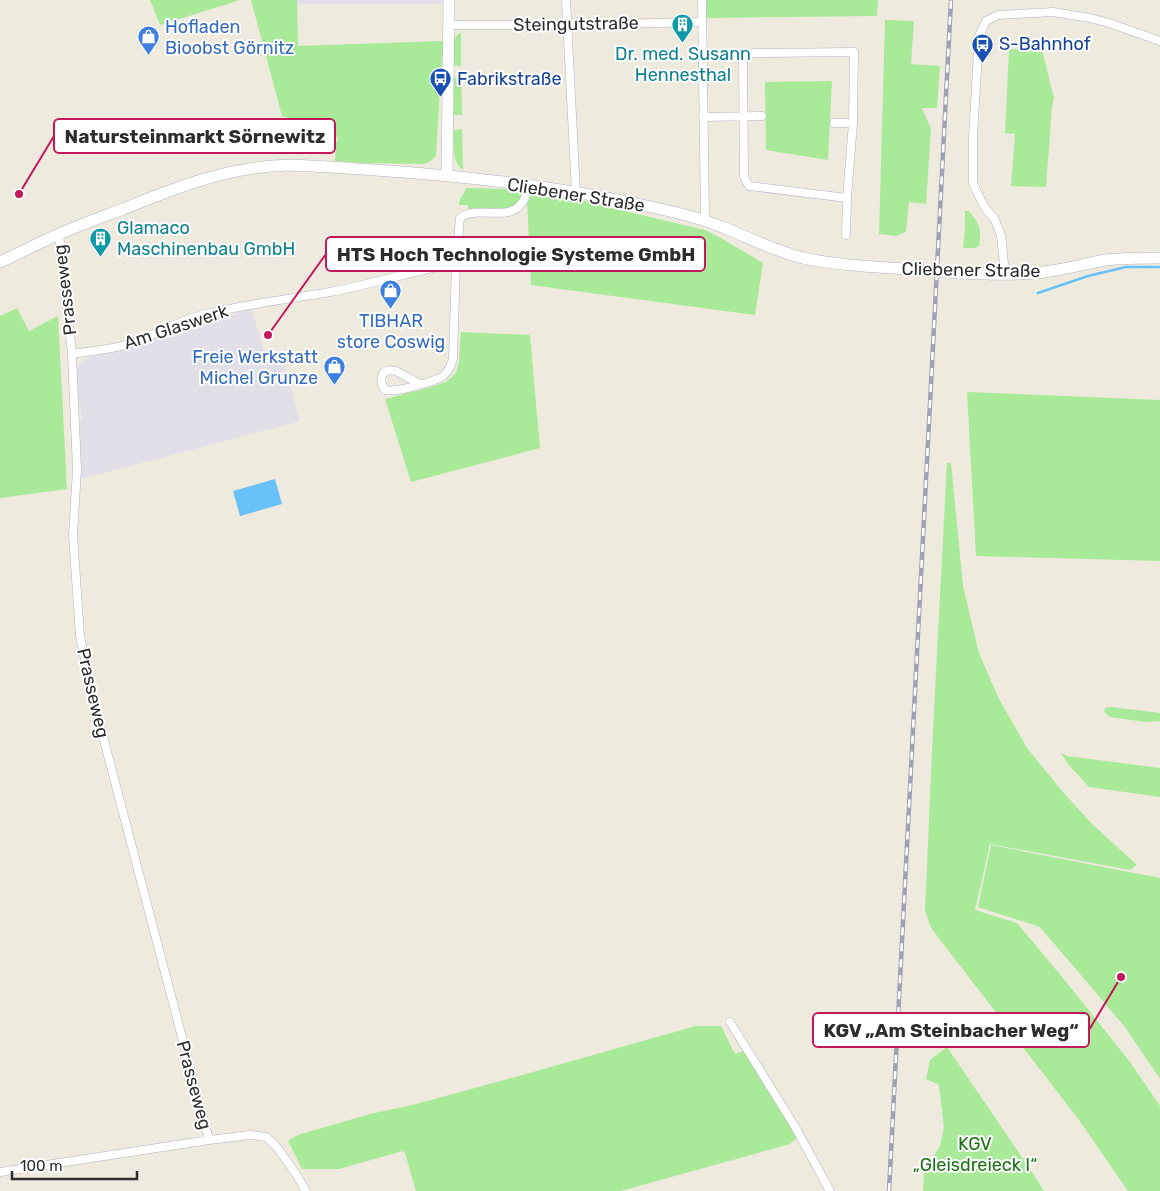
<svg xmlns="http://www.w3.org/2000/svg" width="1160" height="1191" font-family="Rubik,sans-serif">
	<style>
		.industrial { fill: #e3dfe8 }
		.green { fill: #a8ea97 }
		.water { fill: #69c1fa }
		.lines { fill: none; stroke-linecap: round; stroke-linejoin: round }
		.stream { stroke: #69c1fa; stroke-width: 2.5 }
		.street-casing { stroke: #b2b3c1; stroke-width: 9 }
		.secondary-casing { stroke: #b2b3c1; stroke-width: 12 }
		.street { stroke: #fff; stroke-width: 8 }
		.secondary { stroke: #fff; stroke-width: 11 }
		.rail-casing { stroke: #a0a1b9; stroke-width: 4.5 }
		.rail { stroke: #fff; stroke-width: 2.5; stroke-dasharray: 8; stroke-linecap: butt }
		.secondary-bridge-casing { stroke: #b2b3c1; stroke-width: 12; stroke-linecap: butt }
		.secondary-bridge { stroke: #fff; stroke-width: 11 }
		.labels { text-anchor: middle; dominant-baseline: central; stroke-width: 4; stroke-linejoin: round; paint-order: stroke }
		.street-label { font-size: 18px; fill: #2d2d2d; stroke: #fff }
		.shop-label { font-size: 18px; fill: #366cbe; stroke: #fff; text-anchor: start }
		.transit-label { font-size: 18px; fill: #164399; stroke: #fff; text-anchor: start }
		.culture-label { font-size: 18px; fill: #0d838f; stroke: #fff }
		.park-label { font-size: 18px; fill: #1c7314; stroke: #fff }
		.leader { fill: none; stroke: #c2185b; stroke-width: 2 }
		.callout-dot { fill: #c2185b; stroke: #fff; stroke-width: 2 }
		.callout { fill: #fff; stroke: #c2185b; stroke-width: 2 }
		.callout-label { font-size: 19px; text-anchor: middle; font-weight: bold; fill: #2d2d2d }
	</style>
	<rect width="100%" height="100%" fill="#efeade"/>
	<!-- industrial -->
	<path class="industrial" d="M297,0H442V4H297Z
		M252,310L268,365L283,361L300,421L81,479L79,423L82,419L80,407L78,406L77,374V369L81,362L87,358L133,346L173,329L175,331L187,328V324L206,318L221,315L224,316L234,315L237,312Z"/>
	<!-- green -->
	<path class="green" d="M150,0H240L160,25Z
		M251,0H297L298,46L443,41L436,155C433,160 429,163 423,164L363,163L335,161L336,143L338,138L311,125L282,116Z
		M706,0H878L877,16L706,18Z
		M885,20L914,21L911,64L940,66L937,108H922L931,129L926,204L909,202L906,232L896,236L879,234Z
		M461,32V66L453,65C453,54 450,38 461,32Z
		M1009,49L1042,50L1054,98L1052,107L1046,187L1011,186L1015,134L1005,133Z
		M461,77L462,115H454L453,78Z
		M832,81L828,160L766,150L765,82Z
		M462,129L463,170C451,161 454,143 454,130Z
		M466,188L506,189L522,192C518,217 486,209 468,209V205H459C459,198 464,194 466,188Z
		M533,192L598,203L603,206L705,230L721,238L763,263L755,315L531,285L527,201Z
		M965,211H969C979,223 982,230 979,246L975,248H963L965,228Z
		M17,308L29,331L58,316L67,489L0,498V314L1,316Z
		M461,332L530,335L540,448L411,482L385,399L428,388L446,382L456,373L459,362Z
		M967,392L1160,400V561L976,556Z
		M947,463H951L963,586L979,653L998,697L1027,748L1062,791L1092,824L1137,865L1130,870L990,844L975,910L1017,923L1063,978L1130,1062L1160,1106V1191H1128L1079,1120L931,928L925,910L933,729Z
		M1111,707L1160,713V721L1145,722L1110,717L1104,712L1105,708Z
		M1061,753L1067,756L1160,768V797L1089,787L1068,764Z
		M991,845L1160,878V1079L1125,1027L1040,927L978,907Z
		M696,1026H721L735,1054L747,1050L801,1134L790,1144L621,1191H416L405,1153L403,1151L339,1169H302L288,1141L298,1135L370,1114L412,1105L508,1079Z
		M947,1047L1032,1172L1044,1191H923L924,1173L940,1146L944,1128L939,1085L926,1079L930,1060Z"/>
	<!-- water -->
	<path class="water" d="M275,479L282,504L240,516L233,491Z"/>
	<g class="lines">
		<!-- stream -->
		<path class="stream" d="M1038,293L1088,276L1126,267H1160"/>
		<defs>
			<path id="street" d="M566,0L576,193
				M702,0L705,220
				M449,25H567L702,22
				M703,117L762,116
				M834,123H853
				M59,234L72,354L77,470L73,535L80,636L95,706L209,1140
				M846,235L847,198L853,123L854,52L754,53L744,55L743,60L744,177L749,186L847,198
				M456,263L460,218C479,203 512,226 525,198C527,194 527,190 528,186
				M1005,274L1001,235L994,218L985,208L978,194L973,183V137L979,36L986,21L998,15L1053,12L1090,18L1109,23L1160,41
				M72,354C90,351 107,350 125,345C153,336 178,321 206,314C247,304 289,299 330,292C372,284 414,271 456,263L453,359C451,366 449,371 443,376C434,382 395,393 385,390C378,380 381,367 396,371L420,384
				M730,1022L794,1125L830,1191
				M0,1172L209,1140L250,1135L266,1137L276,1146L296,1174L306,1191"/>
			<path id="secondary" d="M447,175L449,0
				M0,262C20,253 39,243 59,234C80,225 102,217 123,209C177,187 231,166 290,165C412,171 537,181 656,208C679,213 701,218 722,227C748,237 774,251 803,258C840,266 881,267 919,270
				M958,273C989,274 1020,276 1050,271C1069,269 1087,263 1106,260C1124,258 1142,258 1160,258"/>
		</defs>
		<!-- street casing -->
		<use href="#street" class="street-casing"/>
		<!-- secondary casing -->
		<use href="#secondary" class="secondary-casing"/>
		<!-- street -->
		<use href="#street" class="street"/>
		<!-- secondary -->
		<use href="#secondary" class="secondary"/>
		<defs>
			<path id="rail" d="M889,1191L951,0"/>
		</defs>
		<!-- rail casing -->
		<use href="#rail" class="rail-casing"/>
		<!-- rail -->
		<use href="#rail" class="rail"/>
		<defs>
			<path id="secondary-bridge" d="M919,270L958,273"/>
		</defs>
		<!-- secondary-bridge casing -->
		<use href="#secondary-bridge" class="secondary-bridge-casing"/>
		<!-- secondary-bridge -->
		<use href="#secondary-bridge" class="secondary-bridge"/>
	</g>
	<!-- icons -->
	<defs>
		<symbol id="building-pin" viewBox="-11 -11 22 30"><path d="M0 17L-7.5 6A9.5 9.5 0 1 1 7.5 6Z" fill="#0f9aa8" stroke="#fff"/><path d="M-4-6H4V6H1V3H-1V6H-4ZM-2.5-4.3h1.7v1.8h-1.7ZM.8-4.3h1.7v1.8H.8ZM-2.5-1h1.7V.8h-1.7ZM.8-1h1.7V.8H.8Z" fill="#fff"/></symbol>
		<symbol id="shop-pin" viewBox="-11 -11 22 30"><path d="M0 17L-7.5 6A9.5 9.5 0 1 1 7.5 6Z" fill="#3f7fe0" stroke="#fff"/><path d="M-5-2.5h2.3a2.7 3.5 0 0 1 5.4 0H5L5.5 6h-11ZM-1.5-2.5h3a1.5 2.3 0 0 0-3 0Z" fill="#fff"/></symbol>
		<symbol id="bus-pin" viewBox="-11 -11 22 30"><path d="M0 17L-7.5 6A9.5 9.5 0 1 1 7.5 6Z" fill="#1a4fb4" stroke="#fff"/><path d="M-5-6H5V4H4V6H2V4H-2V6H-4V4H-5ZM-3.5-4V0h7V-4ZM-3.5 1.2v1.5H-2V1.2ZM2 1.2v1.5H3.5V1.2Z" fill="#fff"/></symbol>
	</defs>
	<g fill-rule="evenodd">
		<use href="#building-pin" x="670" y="12" width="25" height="34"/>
		<use href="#shop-pin" x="136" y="24" width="25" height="34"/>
		<use href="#bus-pin" x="970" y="32" width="25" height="34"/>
		<use href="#bus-pin" x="428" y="66" width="25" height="34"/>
		<use href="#building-pin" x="88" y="226" width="25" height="34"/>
		<use href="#shop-pin" x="378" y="278" width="25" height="34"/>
		<use href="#shop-pin" x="322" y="354" width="25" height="34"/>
	</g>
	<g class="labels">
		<!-- street labels -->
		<g class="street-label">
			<text transform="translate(576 24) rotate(-1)">Steingutstraße</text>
			<text transform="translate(576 195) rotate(9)">Cliebener Straße</text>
			<text transform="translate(971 270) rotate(1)">Cliebener Straße</text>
			<text transform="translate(65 290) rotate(-97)">Prasseweg</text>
			<text transform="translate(176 327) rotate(-18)">Am Glaswerk</text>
			<text transform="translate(93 693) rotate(77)">Prasseweg</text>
			<text transform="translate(194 1085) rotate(75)">Prasseweg</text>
		</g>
		<!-- shop labels -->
		<g class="shop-label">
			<text x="165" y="27">Hofladen<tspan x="165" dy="21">Bioobst Görnitz</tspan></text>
			<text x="391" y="321" text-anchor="middle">TIBHAR<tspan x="391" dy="21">store Coswig</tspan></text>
			<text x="318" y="357" text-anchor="end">Freie Werkstatt<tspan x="318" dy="21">Michel Grunze</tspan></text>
		</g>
		<!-- transit labels -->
		<g class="transit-label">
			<text x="999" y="44">S-Bahnhof</text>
			<text x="457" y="79">Fabrikstraße</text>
		</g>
		<!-- culture labels -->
		<g class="culture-label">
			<text x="683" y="54">Dr. med. Susann<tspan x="683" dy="21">Hennesthal</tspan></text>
			<text x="117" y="228" text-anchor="start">Glamaco<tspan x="117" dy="21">Maschinenbau GmbH</tspan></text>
		</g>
		<!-- park labels -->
		<g class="park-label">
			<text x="975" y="1144">KGV<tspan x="975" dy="21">„Gleisdreieck I“</tspan></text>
		</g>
	</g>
	<!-- callouts -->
	<path class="leader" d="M19 194L54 136M268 335L326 254M1121 977L1089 1030"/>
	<g class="callout-dot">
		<circle cx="19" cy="194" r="5"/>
		<circle cx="268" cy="335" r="5"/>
		<circle cx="1121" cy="977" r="5"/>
	</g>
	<g class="callout">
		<rect x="54" y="119" width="281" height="34" rx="5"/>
		<rect x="326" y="237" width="379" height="34" rx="5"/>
		<rect x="813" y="1013" width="276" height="34" rx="5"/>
	</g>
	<g class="callout-label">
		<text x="195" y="143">Natursteinmarkt Sörnewitz</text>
		<text x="516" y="261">HTS Hoch Technologie Systeme GmbH</text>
		<text x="951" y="1037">KGV „Am Steinbacher Weg“</text>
	</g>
	<!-- scale -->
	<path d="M12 1171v8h125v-8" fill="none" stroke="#2d2d2d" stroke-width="2.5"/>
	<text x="20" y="1171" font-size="15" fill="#2d2d2d" stroke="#ffffff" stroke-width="4" paint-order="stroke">100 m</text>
</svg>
